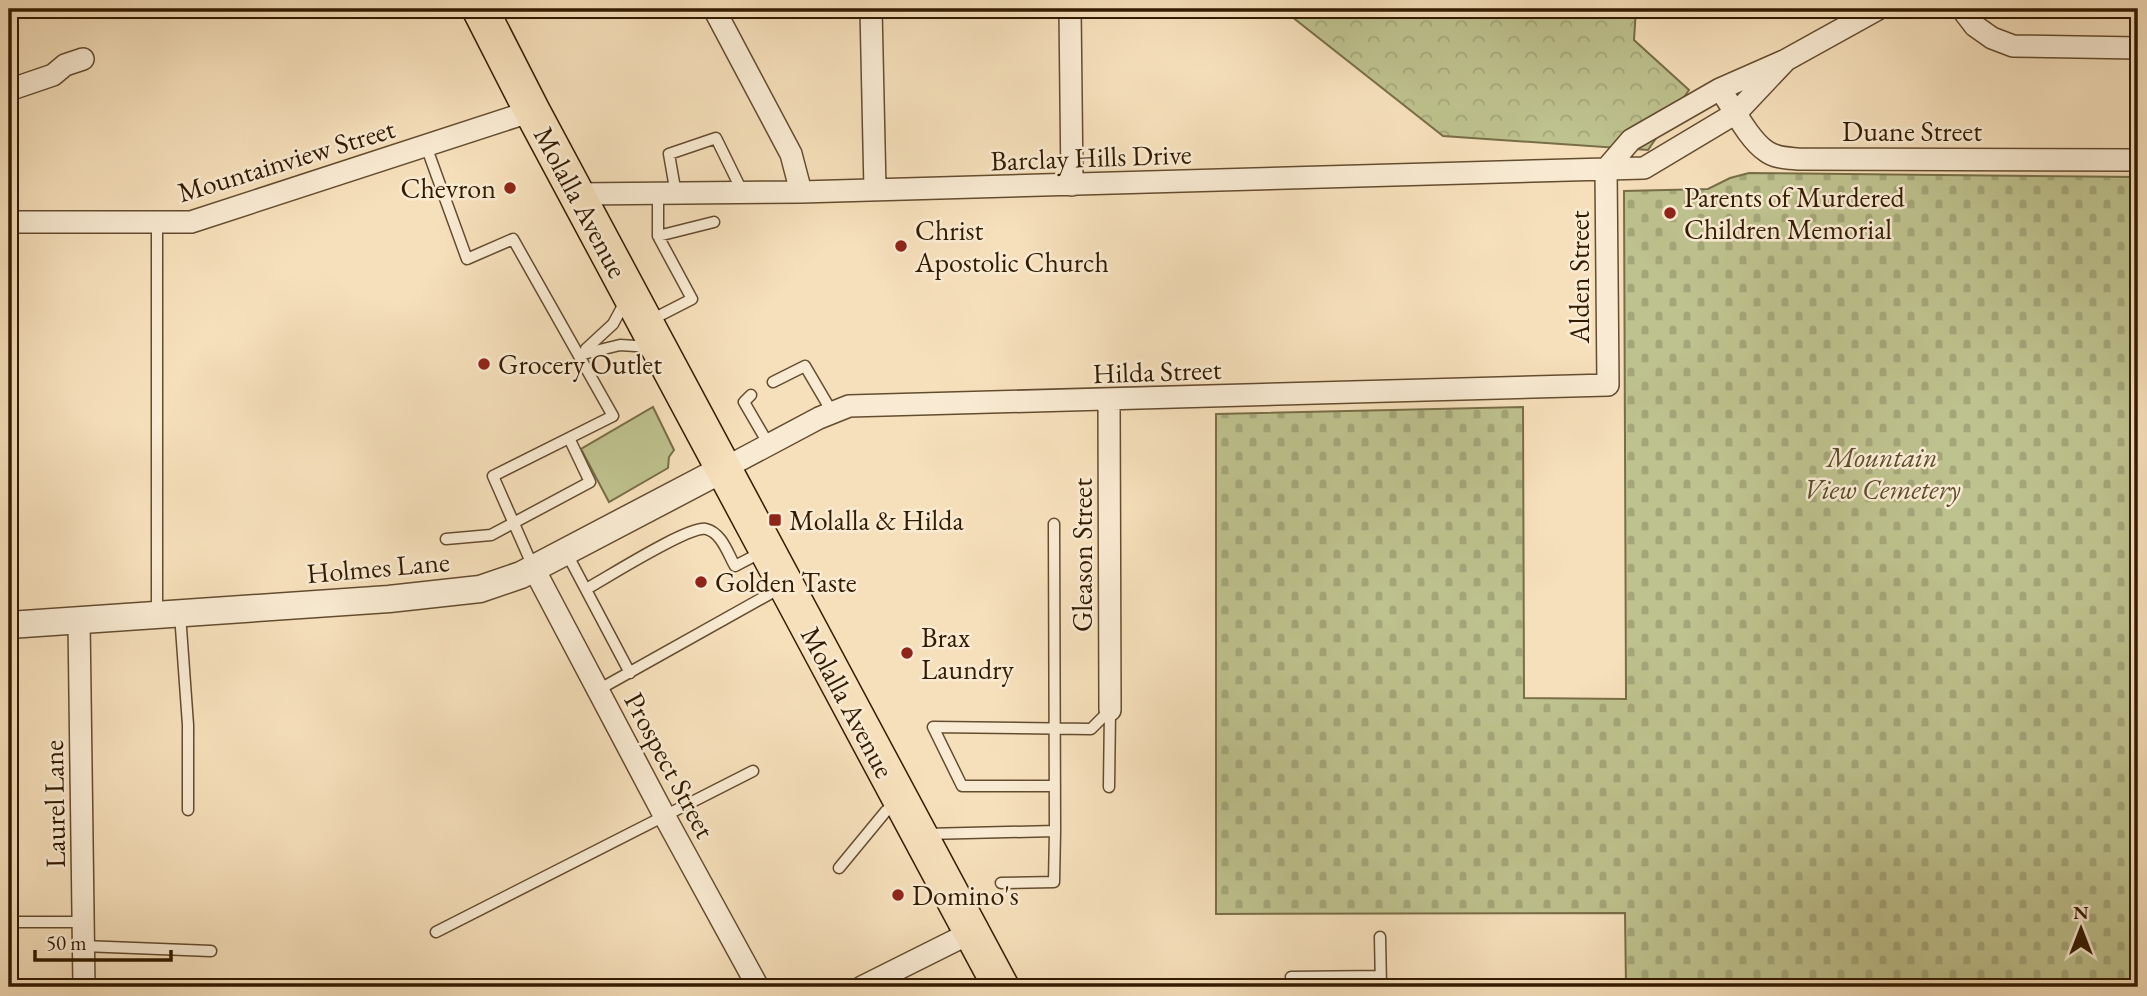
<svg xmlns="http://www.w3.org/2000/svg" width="2147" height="996" font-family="'EB Garamond',serif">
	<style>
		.grass { fill: #bec28e; stroke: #786e47; stroke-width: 2 }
		.forest { fill: url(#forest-crowns); stroke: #786e47; stroke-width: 2 }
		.cemetery { fill: url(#cemetery-stones); stroke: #786e47; stroke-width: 2 }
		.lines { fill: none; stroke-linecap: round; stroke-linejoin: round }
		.service-casing { stroke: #644c2f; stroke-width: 13 }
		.minor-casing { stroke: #644c2f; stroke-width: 24 }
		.tertiary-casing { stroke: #644c2f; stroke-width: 29 }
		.primary-casing { stroke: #331b00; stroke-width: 38 }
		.service { stroke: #f9ebd3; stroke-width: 10 }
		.minor { stroke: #f9ebd3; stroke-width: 21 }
		.tertiary { stroke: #f9ebd3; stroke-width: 26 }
		.primary { stroke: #f6e0bb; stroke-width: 35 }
		.poi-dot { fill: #8f2418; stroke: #f9ebd3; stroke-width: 2.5 }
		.labels { text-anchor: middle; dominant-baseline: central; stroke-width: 5; stroke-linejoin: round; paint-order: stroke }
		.street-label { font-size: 28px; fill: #331b00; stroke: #f9ebd3 }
		.poi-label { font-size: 28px; fill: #331b00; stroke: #f9ebd3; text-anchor: start }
		.park-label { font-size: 28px; font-style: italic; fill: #5d4d2b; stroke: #f9ebd3 }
	</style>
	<defs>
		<pattern id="forest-crowns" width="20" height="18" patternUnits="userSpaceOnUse" patternTransform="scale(1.75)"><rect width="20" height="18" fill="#bec28e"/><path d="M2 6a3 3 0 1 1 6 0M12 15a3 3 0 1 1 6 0" fill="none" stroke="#a4a679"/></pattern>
		<pattern id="cemetery-stones" width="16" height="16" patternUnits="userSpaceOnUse" patternTransform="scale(1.75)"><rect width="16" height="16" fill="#bec28e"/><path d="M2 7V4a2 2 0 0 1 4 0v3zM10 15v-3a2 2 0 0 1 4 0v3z" fill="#a4a679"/></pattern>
	</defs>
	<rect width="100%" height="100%" fill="#f6e0bb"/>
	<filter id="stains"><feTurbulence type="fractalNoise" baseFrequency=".00286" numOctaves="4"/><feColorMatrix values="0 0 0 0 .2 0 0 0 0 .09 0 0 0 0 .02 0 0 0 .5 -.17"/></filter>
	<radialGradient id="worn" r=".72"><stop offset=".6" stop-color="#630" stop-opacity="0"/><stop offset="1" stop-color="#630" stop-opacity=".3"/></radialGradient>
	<!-- grass -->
	<path class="grass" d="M653,407L674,450L669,457L668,468L609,502L581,449Z"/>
	<!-- forest -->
	<path class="forest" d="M1282,9H1636L1634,40L1689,90L1648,150L1443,136Z"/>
	<!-- cemetery -->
	<path class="cemetery" d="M1749,173L2138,177V987H1626L1625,913L1216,914V414L1523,407L1524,698L1626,699L1624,191L1708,189L1730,178Z"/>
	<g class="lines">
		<defs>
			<path id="service" d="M426,146L467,259L513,239L613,416L493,476L534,569
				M676,194L669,154L716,138L743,193
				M157,224V616
				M658,236L714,222
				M651,320L692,299L658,236V194
				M586,349L613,324L626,300
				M579,355L620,345L651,347
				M773,382L805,366L832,412
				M751,395L744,402L769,445
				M446,539L491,535L590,482L569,438
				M566,552L630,673
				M586,589C605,579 689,525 706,529C722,533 728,554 735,566L762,552
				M180,614L188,725V810
				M598,690L782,587
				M1055,786H962L933,727L1091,729L1110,710
				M1109,787L1110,710
				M925,834L1055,831L1054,524
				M839,868L886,811L899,804
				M1001,883L1054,882L1055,831
				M9,922H83
				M436,932L753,771
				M1380,937L1381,987
				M83,946L211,951
				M1291,977L1380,976"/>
			<path id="minor" d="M714,9L791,154L801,192
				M871,9L875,190
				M1070,9L1072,185
				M1962,9L1975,26L1992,38L2013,46L2138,48
				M1786,60L1736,113L1644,168L1606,169L1631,140L1720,89Z
				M1786,60L1878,9
				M1720,89C1732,106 1749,140 1766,151C1775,158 1787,158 1798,159L2138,160
				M9,90L53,75L65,65L83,59
				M577,194L801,192L1606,169L1608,385L849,406L819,418L723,469
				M9,222H191L532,111
				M1109,400L1110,710
				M534,569L665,817L758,987
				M79,621L84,987
				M862,987L972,932"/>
			<path id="tertiary" d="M9,625L389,599L480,589L521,575L723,469"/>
			<path id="primary" d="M480,9L532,111L1001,987"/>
		</defs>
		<!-- service casing -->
		<use href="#service" class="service-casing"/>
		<!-- minor casing -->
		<use href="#minor" class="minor-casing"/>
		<!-- tertiary casing -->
		<use href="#tertiary" class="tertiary-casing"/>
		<!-- primary casing -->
		<use href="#primary" class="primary-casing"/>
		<!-- service -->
		<use href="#service" class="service"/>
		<!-- minor -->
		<use href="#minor" class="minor"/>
		<!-- tertiary -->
		<use href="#tertiary" class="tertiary"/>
		<!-- primary -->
		<use href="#primary" class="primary"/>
	</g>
	<!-- markers -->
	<g class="poi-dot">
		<circle cx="510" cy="188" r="7"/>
		<circle cx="1670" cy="213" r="7"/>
		<circle cx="901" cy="246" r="7"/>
		<circle cx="484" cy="364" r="7"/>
		<rect x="768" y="513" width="14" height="14" rx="3.5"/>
		<circle cx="701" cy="582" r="7"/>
		<circle cx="907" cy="653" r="7"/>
		<circle cx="898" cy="895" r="7"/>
	</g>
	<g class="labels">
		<!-- street labels -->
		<g class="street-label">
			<text x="1912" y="131">Duane Street</text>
			<text transform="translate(1091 157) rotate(-2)">Barclay Hills Drive</text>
			<text transform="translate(286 160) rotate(-17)">Mountainview Street</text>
			<text transform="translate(581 202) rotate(62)">Molalla Avenue</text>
			<text transform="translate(1579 277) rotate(-90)">Alden Street</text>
			<text transform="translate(1157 371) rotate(-2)">Hilda Street</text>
			<text transform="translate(1082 555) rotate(-90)">Gleason Street</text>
			<text transform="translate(378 567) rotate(-5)">Holmes Lane</text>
			<text transform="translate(848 702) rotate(62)">Molalla Avenue</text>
			<text transform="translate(670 765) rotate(62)">Prospect Street</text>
			<text transform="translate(54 804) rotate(-91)">Laurel Lane</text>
		</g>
		<!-- poi labels -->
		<g class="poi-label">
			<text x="496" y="188" text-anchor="end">Chevron</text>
			<text x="1684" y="197">Parents of Murdered<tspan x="1684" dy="32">Children Memorial</tspan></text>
			<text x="915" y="230">Christ<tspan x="915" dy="32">Apostolic Church</tspan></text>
			<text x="498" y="364">Grocery Outlet</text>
			<text x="789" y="520">Molalla &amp; Hilda</text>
			<text x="715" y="582">Golden Taste</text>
			<text x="921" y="637">Brax<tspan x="921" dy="32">Laundry</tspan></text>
			<text x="912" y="895">Domino's</text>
		</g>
		<!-- park labels -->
		<g class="park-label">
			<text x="1882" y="457">Mountain<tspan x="1882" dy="32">View Cemetery</tspan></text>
		</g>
	</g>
	<!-- margin -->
	<rect width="2147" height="996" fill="none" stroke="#f6e0bb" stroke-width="35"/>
	<rect x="10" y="10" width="2126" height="975" fill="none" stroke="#331b00" stroke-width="3.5"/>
	<rect x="18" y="18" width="2112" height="961" fill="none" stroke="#331b00" stroke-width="2"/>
	<!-- north arrow -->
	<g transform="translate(2081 929)" stroke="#f9ebd3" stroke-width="5" paint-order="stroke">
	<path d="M0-5L12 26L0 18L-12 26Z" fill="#331b00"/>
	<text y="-10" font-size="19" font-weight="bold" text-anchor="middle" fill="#331b00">N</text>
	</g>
	<!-- scale -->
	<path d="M35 950v10h136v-10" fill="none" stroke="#331b00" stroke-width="3.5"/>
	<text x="46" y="950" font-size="21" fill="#331b00" stroke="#f9ebd3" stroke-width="5" paint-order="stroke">50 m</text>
	<rect width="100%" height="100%" filter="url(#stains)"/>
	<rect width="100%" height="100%" fill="url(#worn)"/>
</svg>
